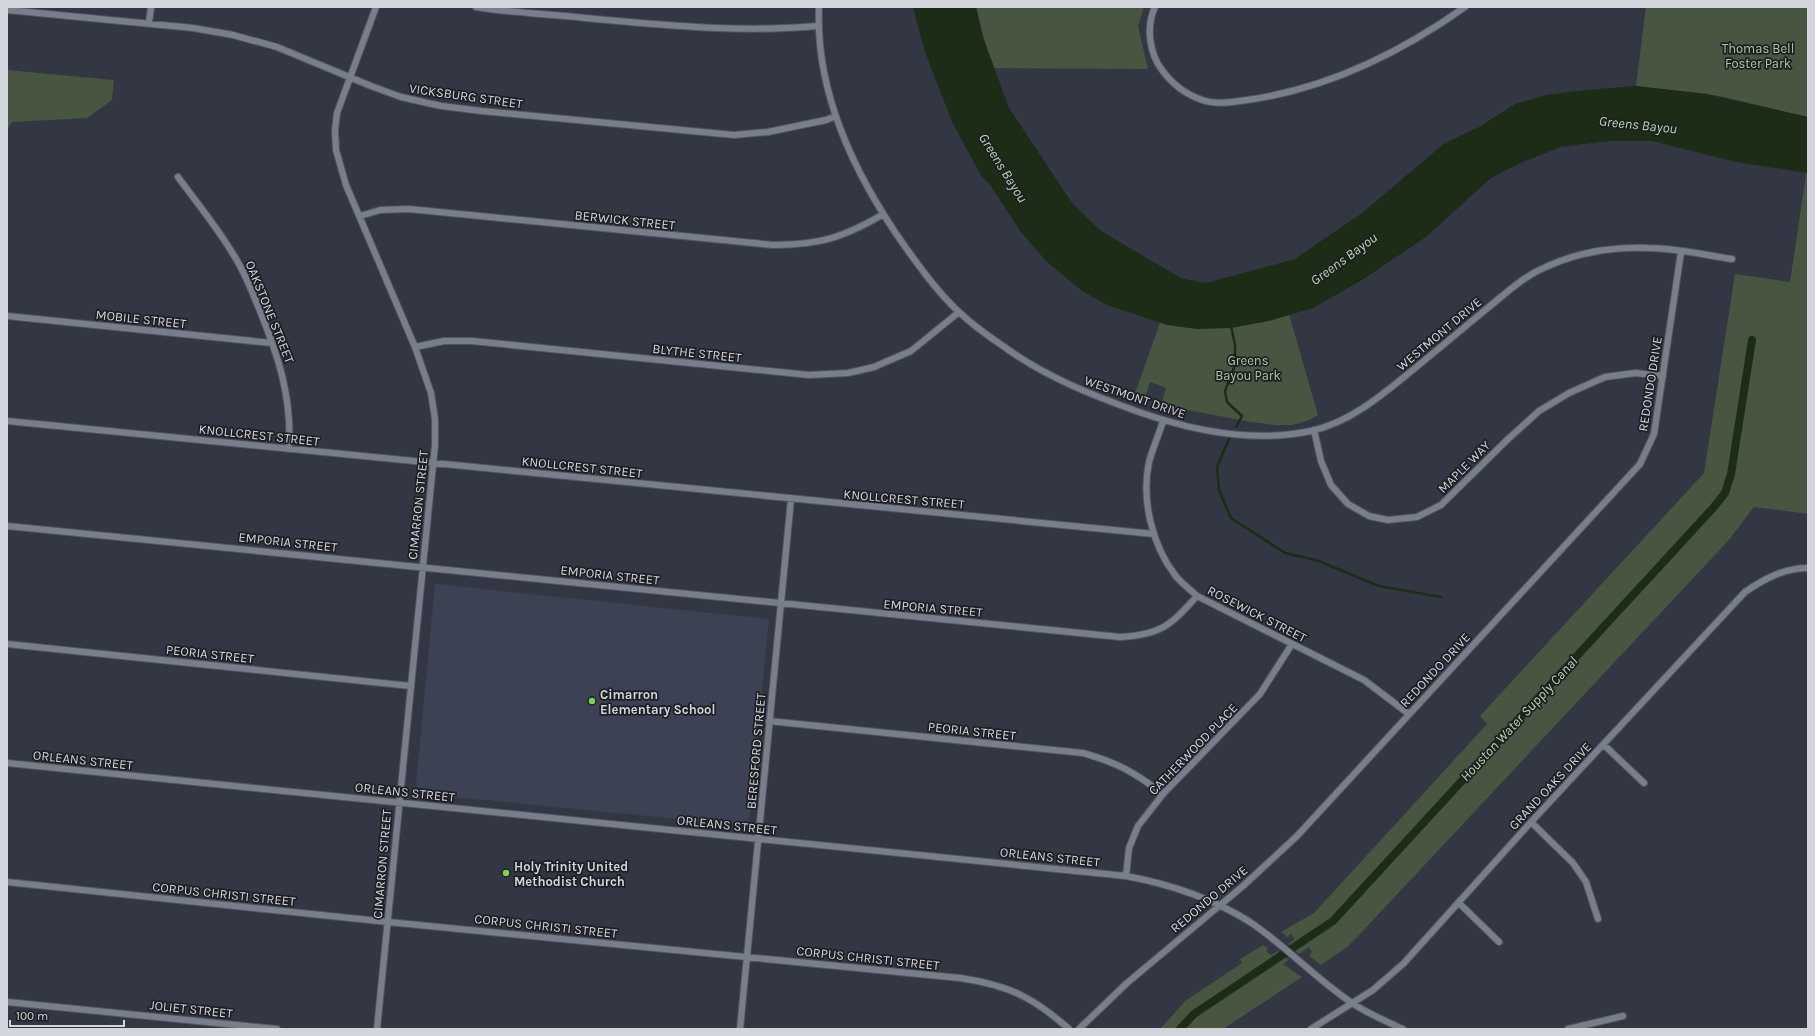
<svg xmlns="http://www.w3.org/2000/svg" width="1815" height="1036" font-family="Karla,sans-serif">
	<style>
		.built { fill: #3c4253 }
		.green { fill: #475541 }
		.water { fill: #1d2c17 }
		.lines { fill: none; stroke-linecap: round; stroke-linejoin: round }
		.stream { stroke: #1d2c17; stroke-width: 2.5 }
		.canal { stroke: #1d2c17; stroke-width: 8 }
		.minor-casing { stroke: #52555f; stroke-width: 8 }
		.minor { stroke: #797e8b; stroke-width: 6 }
		.poi-dot { fill: #7dd154; stroke: #1d1f24; stroke-width: 1.5 }
		.labels { text-anchor: middle; dominant-baseline: central; stroke-width: 3.5; stroke-linejoin: round; paint-order: stroke }
		.park-label { font-size: 13px; fill: #aaca9d; stroke: #1d1f24 }
		.street-label { font-size: 13px; fill: #d2d5dc; stroke: #1d1f24 }
		.poi-label { font-size: 13px; font-weight: bold; fill: #d2d5dc; stroke: #1d1f24; text-anchor: start }
		.water-label { font-size: 14px; font-style: italic; fill: #b7d8aa; stroke: #1d1f24 }
	</style>
	<rect width="100%" height="100%" fill="#333743"/>
	<!-- built -->
	<path class="built" d="M435,584L769,619L749,826L423,794L419,790L416,784Z"/>
	<!-- green -->
	<path class="green" d="M976,7H1144L1138,26L1148,69L991,68Z
		M1646,7H1808V117L1719,96L1636,86Z
		M7,70L114,80L112,100L87,118L12,122L7,130Z
		M1807,168L1808,514L1754,507L1728,541L1360,934L1347,947L1321,965L1309,956L1312,952L1309,947L1299,954L1288,944L1295,939L1291,934L1287,937L1281,932L1314,913L1487,724L1480,716L1704,473L1735,274L1790,282Z
		M1287,307L1318,415L1307,421L1292,425H1275L1251,422L1161,405L1166,388L1150,382L1144,401L1134,396L1163,314Z
		M1263,945L1268,948L1266,951L1271,955L1278,951L1289,960L1283,964L1302,977L1223,1029H1160L1185,1001L1242,963L1240,959Z"/>
	<!-- water -->
	<path class="water" d="M913,7H976L983,37L1009,108L1072,203L1101,231L1181,278L1206,283L1295,259L1362,213L1445,143L1479,127L1515,104L1546,95L1585,90L1636,86L1707,94L1808,117V173L1736,162L1652,141H1609L1561,147L1523,162L1491,178L1426,237L1362,280L1313,308L1269,321L1231,328L1197,329L1167,325L1107,305L1082,291L1046,261L1020,231L991,186L982,177L952,122L924,49Z"/>
	<g class="lines">
		<!-- stream -->
		<path class="stream" d="M1231,326L1235,345V365L1225,391L1227,402L1242,416L1236,427
			M1229,439L1217,467L1219,490L1231,518L1285,553L1316,560L1379,586L1441,597"/>
		<!-- canal -->
		<path class="canal" d="M1180,1029L1194,1014L1333,921L1713,508L1725,493L1731,474L1752,340"/>
		<defs>
			<path id="minor" d="M376,7L337,113L335,130L336,150L346,185L415,347L431,393L435,419V445L377,1029
				M476,7C512,13 549,14 585,18C663,25 740,33 818,26
				M819,7C815,94 857,179 906,248C922,270 939,294 960,313C973,325 988,336 1003,346C1044,376 1091,395 1139,412C1193,431 1254,443 1311,431C1351,422 1382,395 1414,369C1437,350 1460,331 1484,311C1504,295 1523,276 1548,266C1579,252 1614,247 1648,248C1675,248 1705,255 1732,259
				M1155,7C1146,26 1149,53 1162,70C1172,84 1185,94 1202,100C1217,105 1232,102 1247,100C1327,89 1400,53 1465,7
				M7,10L193,28L233,35L277,47L371,86L401,97L441,106L482,111L734,135L768,132L826,120L836,116
				M149,23L151,7
				M178,177C197,203 217,227 233,254C245,272 252,292 260,311C279,358 292,398 289,449
				M360,216L380,210L409,209L773,245C819,245 842,238 882,215
				M7,316L272,343
				M415,347L444,341H472L809,375L848,373L874,367L911,351L959,312
				M7,421L1154,534
				M1163,421C1159,434 1153,448 1149,462C1141,499 1152,545 1175,575C1181,583 1190,589 1197,596L1364,680L1409,714
				M1314,430L1321,461L1331,485L1348,504L1369,516L1388,520L1417,517L1441,505L1507,440L1539,411L1569,393L1605,377L1635,373L1663,376
				M7,526L1120,637C1161,635 1171,625 1197,596
				M7,644L411,686
				M769,721L1083,753C1118,763 1134,772 1163,794
				M1604,745L1644,783
				M7,763L1126,876C1169,884 1212,898 1250,922C1286,946 1316,979 1352,1003C1368,1014 1386,1021 1403,1029
				M1531,822L1573,863L1586,882L1598,919
				M1126,876L1129,848L1138,826L1163,794L1260,694L1292,644
				M7,882L388,922L960,978C1008,985 1033,997 1069,1029
				M1459,903L1499,942
				M7,1002L277,1029
				M740,1029L791,499
				M1079,1029L1127,983L1243,886L1297,836L1640,464L1654,434L1681,252
				M1311,1029L1373,990L1404,963L1531,822L1745,592C1764,579 1784,568 1808,568
				M1568,1029L1623,1016"/>
		</defs>
		<!-- minor casing -->
		<use href="#minor" class="minor-casing"/>
		<!-- minor -->
		<use href="#minor" class="minor"/>
	</g>
	<!-- markers -->
	<g class="poi-dot">
		<circle cx="592" cy="701" r="4"/>
		<circle cx="506" cy="873" r="4"/>
	</g>
	<g class="labels">
		<!-- park labels -->
		<g class="park-label">
			<text x="1758" y="48">Thomas Bell<tspan x="1758" dy="15">Foster Park</tspan></text>
			<text x="1248" y="360">Greens<tspan x="1248" dy="15">Bayou Park</tspan></text>
		</g>
		<!-- street labels -->
		<g class="street-label">
			<text transform="translate(466 96) rotate(8)">VICKSBURG STREET</text>
			<text transform="translate(625 220) rotate(6)">BERWICK STREET</text>
			<text transform="translate(270 312) rotate(68)">OAKSTONE STREET</text>
			<text transform="translate(141 319) rotate(6)">MOBILE STREET</text>
			<text transform="translate(1439 334) rotate(-40)">WESTMONT DRIVE</text>
			<text transform="translate(697 353) rotate(6)">BLYTHE STREET</text>
			<text transform="translate(1650 384) rotate(-81)">REDONDO DRIVE</text>
			<text transform="translate(1135 397) rotate(19)">WESTMONT DRIVE</text>
			<text transform="translate(259 435) rotate(6)">KNOLLCREST STREET</text>
			<text transform="translate(582 467) rotate(6)">KNOLLCREST STREET</text>
			<text transform="translate(1464 467) rotate(-45)">MAPLE WAY</text>
			<text transform="translate(904 499) rotate(5)">KNOLLCREST STREET</text>
			<text transform="translate(418 505) rotate(-84)">CIMARRON STREET</text>
			<text transform="translate(288 542) rotate(6)">EMPORIA STREET</text>
			<text transform="translate(610 575) rotate(6)">EMPORIA STREET</text>
			<text transform="translate(933 608) rotate(5)">EMPORIA STREET</text>
			<text transform="translate(1257 614) rotate(27)">ROSEWICK STREET</text>
			<text transform="translate(210 654) rotate(6)">PEORIA STREET</text>
			<text transform="translate(1435 670) rotate(-47)">REDONDO DRIVE</text>
			<text transform="translate(972 731) rotate(6)">PEORIA STREET</text>
			<text transform="translate(1193 749) rotate(-46)">CATHERWOOD PLACE</text>
			<text transform="translate(756 751) rotate(-85)">BERESFORD STREET</text>
			<text transform="translate(83 760) rotate(6)">ORLEANS STREET</text>
			<text transform="translate(1550 786) rotate(-47)">GRAND OAKS DRIVE</text>
			<text transform="translate(405 792) rotate(6)">ORLEANS STREET</text>
			<text transform="translate(727 825) rotate(6)">ORLEANS STREET</text>
			<text transform="translate(1050 857) rotate(6)">ORLEANS STREET</text>
			<text transform="translate(382 864) rotate(-85)">CIMARRON STREET</text>
			<text transform="translate(224 894) rotate(6)">CORPUS CHRISTI STREET</text>
			<text transform="translate(1209 899) rotate(-40)">REDONDO DRIVE</text>
			<text transform="translate(546 926) rotate(6)">CORPUS CHRISTI STREET</text>
			<text transform="translate(868 958) rotate(6)">CORPUS CHRISTI STREET</text>
			<text transform="translate(191 1009) rotate(6)">JOLIET STREET</text>
		</g>
		<!-- poi labels -->
		<g class="poi-label">
			<text x="600" y="694">Cimarron<tspan x="600" dy="15">Elementary School</tspan></text>
			<text x="514" y="866">Holy Trinity United<tspan x="514" dy="15">Methodist Church</tspan></text>
		</g>
		<!-- water labels -->
		<g class="water-label">
			<text transform="translate(1638 125) rotate(6)">Greens Bayou</text>
			<text transform="translate(1003 168) rotate(58)">Greens Bayou</text>
			<text transform="translate(1344 259) rotate(-36)">Greens Bayou</text>
			<text transform="translate(1519 719) rotate(-47)">Houston Water Supply Canal</text>
		</g>
	</g>
	<!-- border -->
	<rect width="1815" height="1036" fill="none" stroke="#d2d5dc" stroke-width="16"/>
	<!-- scale -->
	<path d="M10 1020v6h114v-6" fill="none" stroke="#d2d5dc" stroke-width="2"/>
	<text x="16" y="1020" font-size="12" fill="#d2d5dc" stroke="#1d1f24" stroke-width="3" paint-order="stroke">100 m</text>
</svg>
